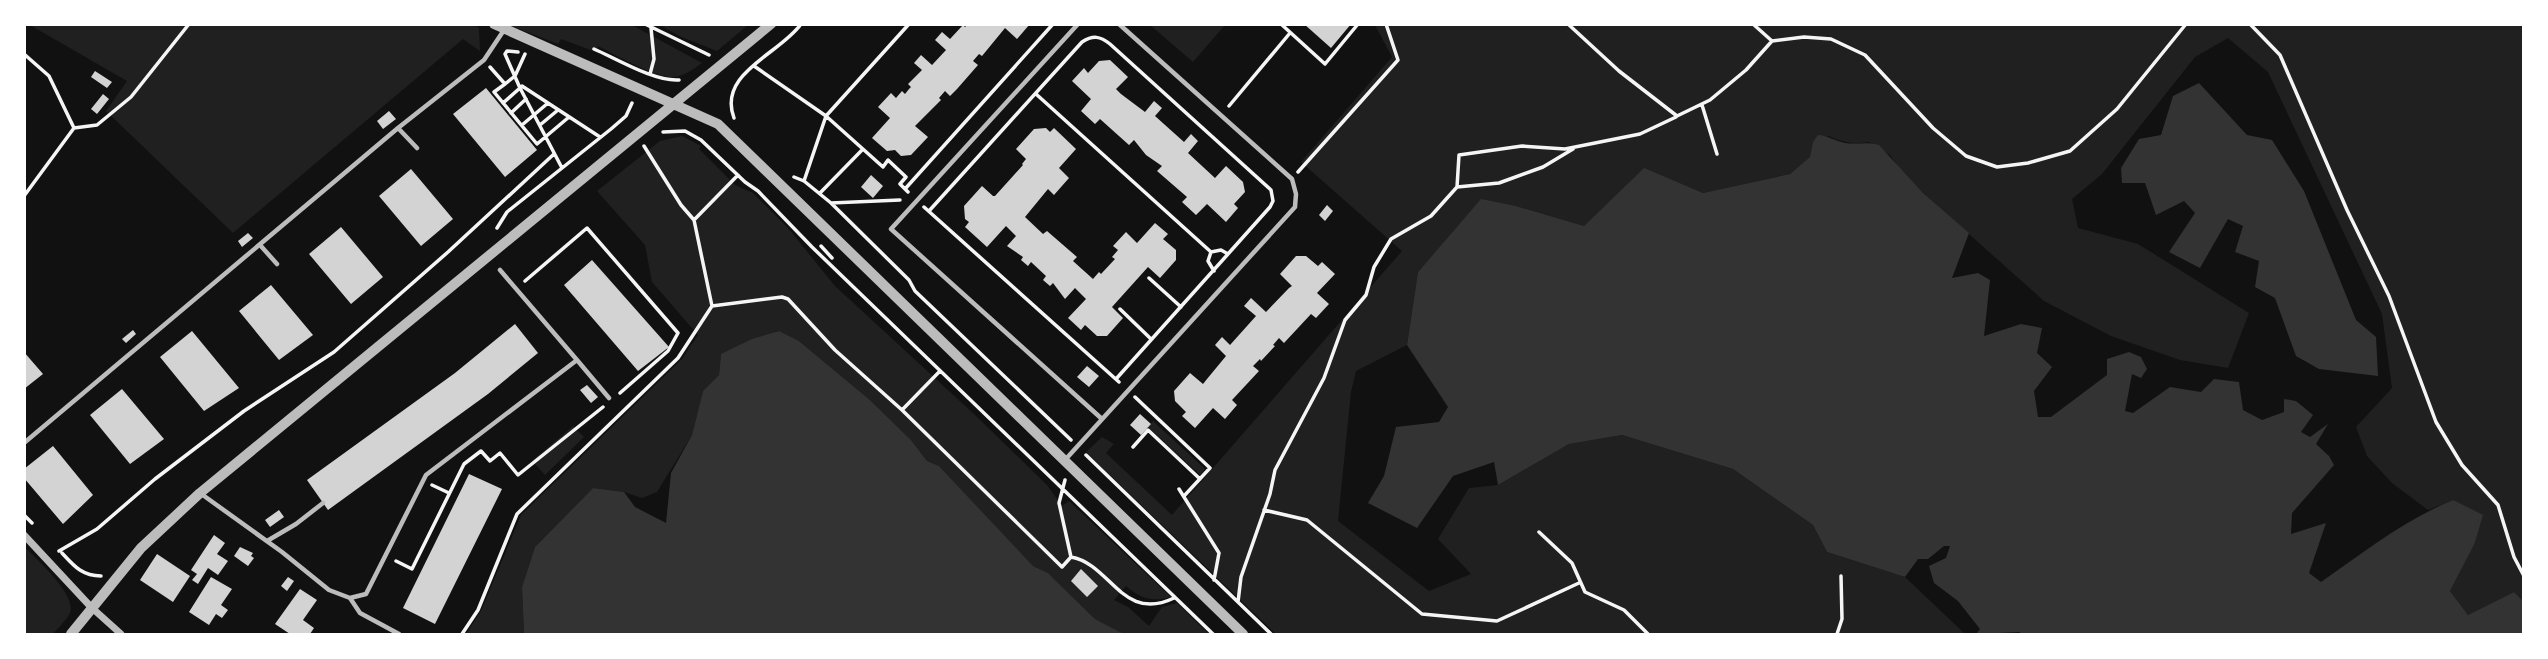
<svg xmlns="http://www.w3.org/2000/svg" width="2548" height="659" font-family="Cabin,sans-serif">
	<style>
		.green { fill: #202020 }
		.water { fill: #333 }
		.building { fill: #d3d3d3 }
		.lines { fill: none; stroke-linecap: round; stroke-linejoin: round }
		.path { stroke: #f5f5f5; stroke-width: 3.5 }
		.service { stroke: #bcbcbc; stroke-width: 4.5 }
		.minor { stroke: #bcbcbc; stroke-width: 7 }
		.tertiary { stroke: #bcbcbc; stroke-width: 10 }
	</style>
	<rect width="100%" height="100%" fill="#111"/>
	<!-- green -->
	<path class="green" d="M30,25H474L479,28L480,51L463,39L233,233L106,111L127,81Z
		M509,25H632L702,63C692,70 683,77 671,77C656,78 614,54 598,46L596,52L561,39L558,44Z
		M660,25H748L717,51L679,36Z
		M1150,25H1225L1193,62Z
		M1375,25H2523V601L2514,592L2468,615L2450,591L2474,545L2453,500L2428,510L2392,483L2367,456L2356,427L2392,388L2382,314L2268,72L2228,38L2195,57L2102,174L2072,199L2078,228L2138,244L2249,313L2228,368L2180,360L2111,336L2044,301L1923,193L1900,170L1890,155L1869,142C1853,144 1843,143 1829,136L1813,142L1811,157L1790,174L1703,193L1644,169L1584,226L1516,206L1481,200L1418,272L1407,345L1356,371L1351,392L1338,521L1429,591L1471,574L1438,539L1469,488L1498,485L1569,444L1622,435L1733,469L1813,525L1827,552L1905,577L1965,634H1276L1086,452L1102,437L1114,444L1106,453L1172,515L1402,251L1301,162L1392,57Z
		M682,136L701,146L699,149L735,185L753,193L788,228L835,286L975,415L1047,485L1062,506L1069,501L1171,597C1152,602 1141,599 1126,586L1114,600L1128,607L1149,626L1162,607L1177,603L1209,634H1124L1095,619L1048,573L1033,566L1025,558L939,466L927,461L911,440L870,400L829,366L799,341L778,331L721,354L719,375L703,391L692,435L657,492L642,498L624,492L593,488L535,547L522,587L524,634H466L481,611L521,515L682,359L698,335L652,282L645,245L597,191L660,141Z
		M1153,421L1205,469L1200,475L1148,427Z
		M573,426L584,437L545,475L532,461Z
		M25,547C37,560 77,595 70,613C66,621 58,628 53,634H25Z"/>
	<!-- water -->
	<path class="water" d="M2199,83L2247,135L2272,140L2304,191L2356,320L2376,337L2378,376L2319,369L2296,356L2275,298L2255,287L2259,261L2235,252L2243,226L2228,219L2200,268L2169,252L2195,213L2184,201L2156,215L2145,183H2122L2121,168L2139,139L2161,135L2173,96Z
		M1818,135C1829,136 1835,141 1845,143C1857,145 1867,141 1879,145L1923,193L1969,233L1952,278L1978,273L1990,280L1984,336L2021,324L2042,328L2037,353L2052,367L2034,391L2038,417H2051L2107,375V359L2129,352L2141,357L2147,369L2141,378L2132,374L2125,411L2133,413L2170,387L2201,392L2214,379L2239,382L2243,410L2262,420L2284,412V399L2296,401L2313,415L2301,432L2310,437L2328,424L2316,444L2329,456L2334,465L2292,513L2291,534L2326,523L2309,573L2321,582C2363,553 2404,520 2453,500L2483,515L2474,545L2450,591L2468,615L2514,592L2523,601V634H2020V632L1976,634L1980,629L1958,601L1934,583L1929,566L1946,558L1950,546H1944L1928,559H1918L1905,577L1827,552L1813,525L1733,469L1622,435L1569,444L1498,485L1494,462L1453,476L1417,528L1368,503L1384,476L1396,427L1439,422L1448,407L1407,345L1418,272L1481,199L1516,206L1584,226L1644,168L1703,193L1790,174L1810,157L1813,142Z
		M779,331L799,341L829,366L870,400L911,440L927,461L939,466L1033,566L1048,573L1095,619L1124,634H524L522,587L535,547L593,488L624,492L635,507L666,523L671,473L692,435L703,391L719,375L721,354L752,339Z"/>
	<!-- building -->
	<path class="building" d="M968,24H1030L1017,39L1005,28L982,56L979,54L973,61L978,65L957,89L950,96L945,91L939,98L941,100L915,126L928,137L911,155L901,156L895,150L887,151L872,138L890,118L878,107L891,93L896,98L902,91L905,94L909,89L911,87L908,84L922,70L914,63L921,55L932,65L946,50L935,40L942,32L950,39L963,25L965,27Z
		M1304,24H1351L1331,48Z
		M1110,60L1128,77L1116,89L1121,94L1145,112L1154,101L1162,108L1155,116L1184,142L1191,134L1198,141L1188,153L1215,178L1226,166L1243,182L1245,192L1234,204L1238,208L1226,222L1207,204L1196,215L1182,202L1187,197L1157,171L1162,166L1146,155L1134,140L1129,145L1100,119L1095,124L1081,111L1091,99L1072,81L1084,68L1088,73L1099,61Z
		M95,71L112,82L107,88L91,77Z
		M486,88L537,150L505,177L453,114Z
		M103,94L109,99L97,114L91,109Z
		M389,111L396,119L383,129L377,121Z
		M1046,128L1050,132L1054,128L1076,149L1059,168L1069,178L1054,195L1048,189L1025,217L1043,234L1047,231L1077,257L1073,261L1093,279L1099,272L1101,274L1115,259L1112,257L1118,250L1113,246L1126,232L1137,243L1155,223L1168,234L1163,239L1176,250V260L1160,278L1148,267L1112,307L1123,318L1107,336H1097L1085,325L1081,330L1068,318L1086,299L1075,288L1065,299L1053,283L1050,286L1043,280L1046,276L1031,262L1028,266L1021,260L1023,257L1007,246L1016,236L1006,226L987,247L965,227L969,222L965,219L964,206L982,186L993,196H995L1023,165L1022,164L1026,159L1016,149L1034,129Z
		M411,169L453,219L421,246L379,196Z
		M871,175L883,186L873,198L861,187Z
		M1327,205L1333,211L1325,221L1319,215Z
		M341,227L383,277L351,304L309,254Z
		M248,233L253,238L242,247L238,241Z
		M1296,256H1306L1318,266L1322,262L1335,274L1317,293L1329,304L1316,318L1311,314L1284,343L1279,338L1273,345L1275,346L1261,361L1260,359L1253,366L1259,371L1232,400L1237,405L1225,419L1213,408L1195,428L1182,416L1186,412L1175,401L1174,391L1190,373L1203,384L1207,379L1226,356L1215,345L1222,337L1230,345L1256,316L1244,306L1251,298L1266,312L1289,288L1292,286L1280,274Z
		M592,260L669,347L638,371L564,285Z
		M271,285L313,335L279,360L239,311Z
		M515,324L538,353L488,394L328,510L307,480L455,373Z
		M133,330L136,334L126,343L122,339Z
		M192,331L239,388L204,411L160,357Z
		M24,352L43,374L24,389Z
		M1087,366L1099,376L1089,387L1077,377Z
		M587,385L598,397L591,403L580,390Z
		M122,389L164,439L130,464L90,415Z
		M1140,414L1151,424L1141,435L1130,425Z
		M53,446L93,495L63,524L24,478V469Z
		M469,474L502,489L435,624L403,608Z
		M279,510L284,517L270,527L265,520Z
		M214,535L225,543L217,554L228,561L218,575L208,568L198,584L192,580L197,574L191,570Z
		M240,547L253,553L251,556L254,558L248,566L234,556Z
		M157,554L190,576L173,602L140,580Z
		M1081,569L1098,586L1087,597L1071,581Z
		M211,577L232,589L221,605L228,610L222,618L216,614L209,625L189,612Z
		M288,577L294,581L287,591L281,586Z
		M300,589L317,600L303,620L314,628L310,634H290L275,624Z"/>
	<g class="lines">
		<!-- path -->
		<path class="path" d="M645,24L709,55
			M1281,24L1325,64L1358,24
			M1568,24L1619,71L1677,116L1710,100L1746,70L1772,41L1804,37L1831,39L1865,55L1933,128L1966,156L1997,167L2028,163L2070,151L2117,109L2186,24
			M1753,24L1772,41
			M2250,24L2280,55L2347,210L2389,296L2436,422L2462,465L2498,505L2514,557L2524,576
			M594,49C617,59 655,82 679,80
			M24,54L49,76L74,128
			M754,66L826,116L883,167L888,160L906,177L900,184L908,192
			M490,67L505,84L515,76L525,54
			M650,74L654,59L651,28
			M505,84L494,92L537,144L569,117
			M1036,94L1211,252L1208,261L1214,271
			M503,103L520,88L505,54L507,51L518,52
			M1702,105L1717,154
			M1229,106L1290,33
			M511,113L526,99
			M734,118C717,73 780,54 801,24
			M522,125L548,103
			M540,125L558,110
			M611,129L626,116L632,103
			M663,132L685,131L701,140L745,182L758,191L812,247L1213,634
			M562,168L520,88L522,86L600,137
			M1298,172L1398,60L1386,24
			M794,177L804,181L831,203L900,200
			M804,181L826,116L909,24
			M1457,187L1499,183L1543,167L1573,149
			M905,189L1053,24
			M820,193L862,150
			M24,196L74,128L97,125L131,97L189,24
			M831,203L909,280L915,291L1071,440
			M924,207L1119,382
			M929,211L1082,42C1093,35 1100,36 1110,44L1271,190L1273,201L1270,207L1228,254L1221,250L1211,252
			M694,220L738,175
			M497,228L507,212L611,129
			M821,246L832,258
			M1149,278L1181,307
			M525,281L587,228L678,333L668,351L620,393
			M712,306L782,297L788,299L835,350L902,410L1062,567L1071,557L1059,503L1065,480
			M1120,309L1151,339
			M1116,379L1228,254
			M1135,397L1210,468L1184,496
			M902,410L940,371
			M1133,447L1148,430L1200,479
			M1086,455L1271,634
			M432,485L449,493
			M1179,489L1219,553L1214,580
			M1264,510L1307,520L1422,614L1497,621L1579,583
			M24,515L32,523
			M1539,532L1572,563L1585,592L1624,610L1648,634
			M59,551L97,529L155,479L244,411L334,352L448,252L554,154
			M62,553C74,566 82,576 101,576
			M1071,557C1111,564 1122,623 1174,598
			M396,561L412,569L464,464L481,451L490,461L500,453L518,475L603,407
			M1238,602L1241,577L1270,494L1275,470L1324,378L1345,320L1366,295L1374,267L1391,239L1431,216L1457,187L1459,155L1522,146L1565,149L1640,134L1676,117
			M462,634L478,610L517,514L678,358L712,306L694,220L681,205L644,146
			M1837,634L1842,619L1841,576"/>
		<!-- service -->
		<path class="service" d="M1078,24L891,229L1102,419
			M398,128L417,148
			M260,245L277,264
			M577,360L609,398
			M24,443L398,128L484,60L504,30
			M1065,460L1295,207L1296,194L1292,179L1119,24
			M200,493L282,552L329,590L350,598L366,594L426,475L577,360L500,270
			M267,541L296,524L323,503
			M350,598L360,613L399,634"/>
		<!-- minor -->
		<path class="minor" d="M24,535L91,607L121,634"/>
		<!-- tertiary -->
		<path class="tertiary" d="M494,24L718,124L1243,634
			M71,634L141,548L200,493L771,24"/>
	</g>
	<!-- border -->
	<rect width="2548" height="659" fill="none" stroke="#ffffff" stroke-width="52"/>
</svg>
